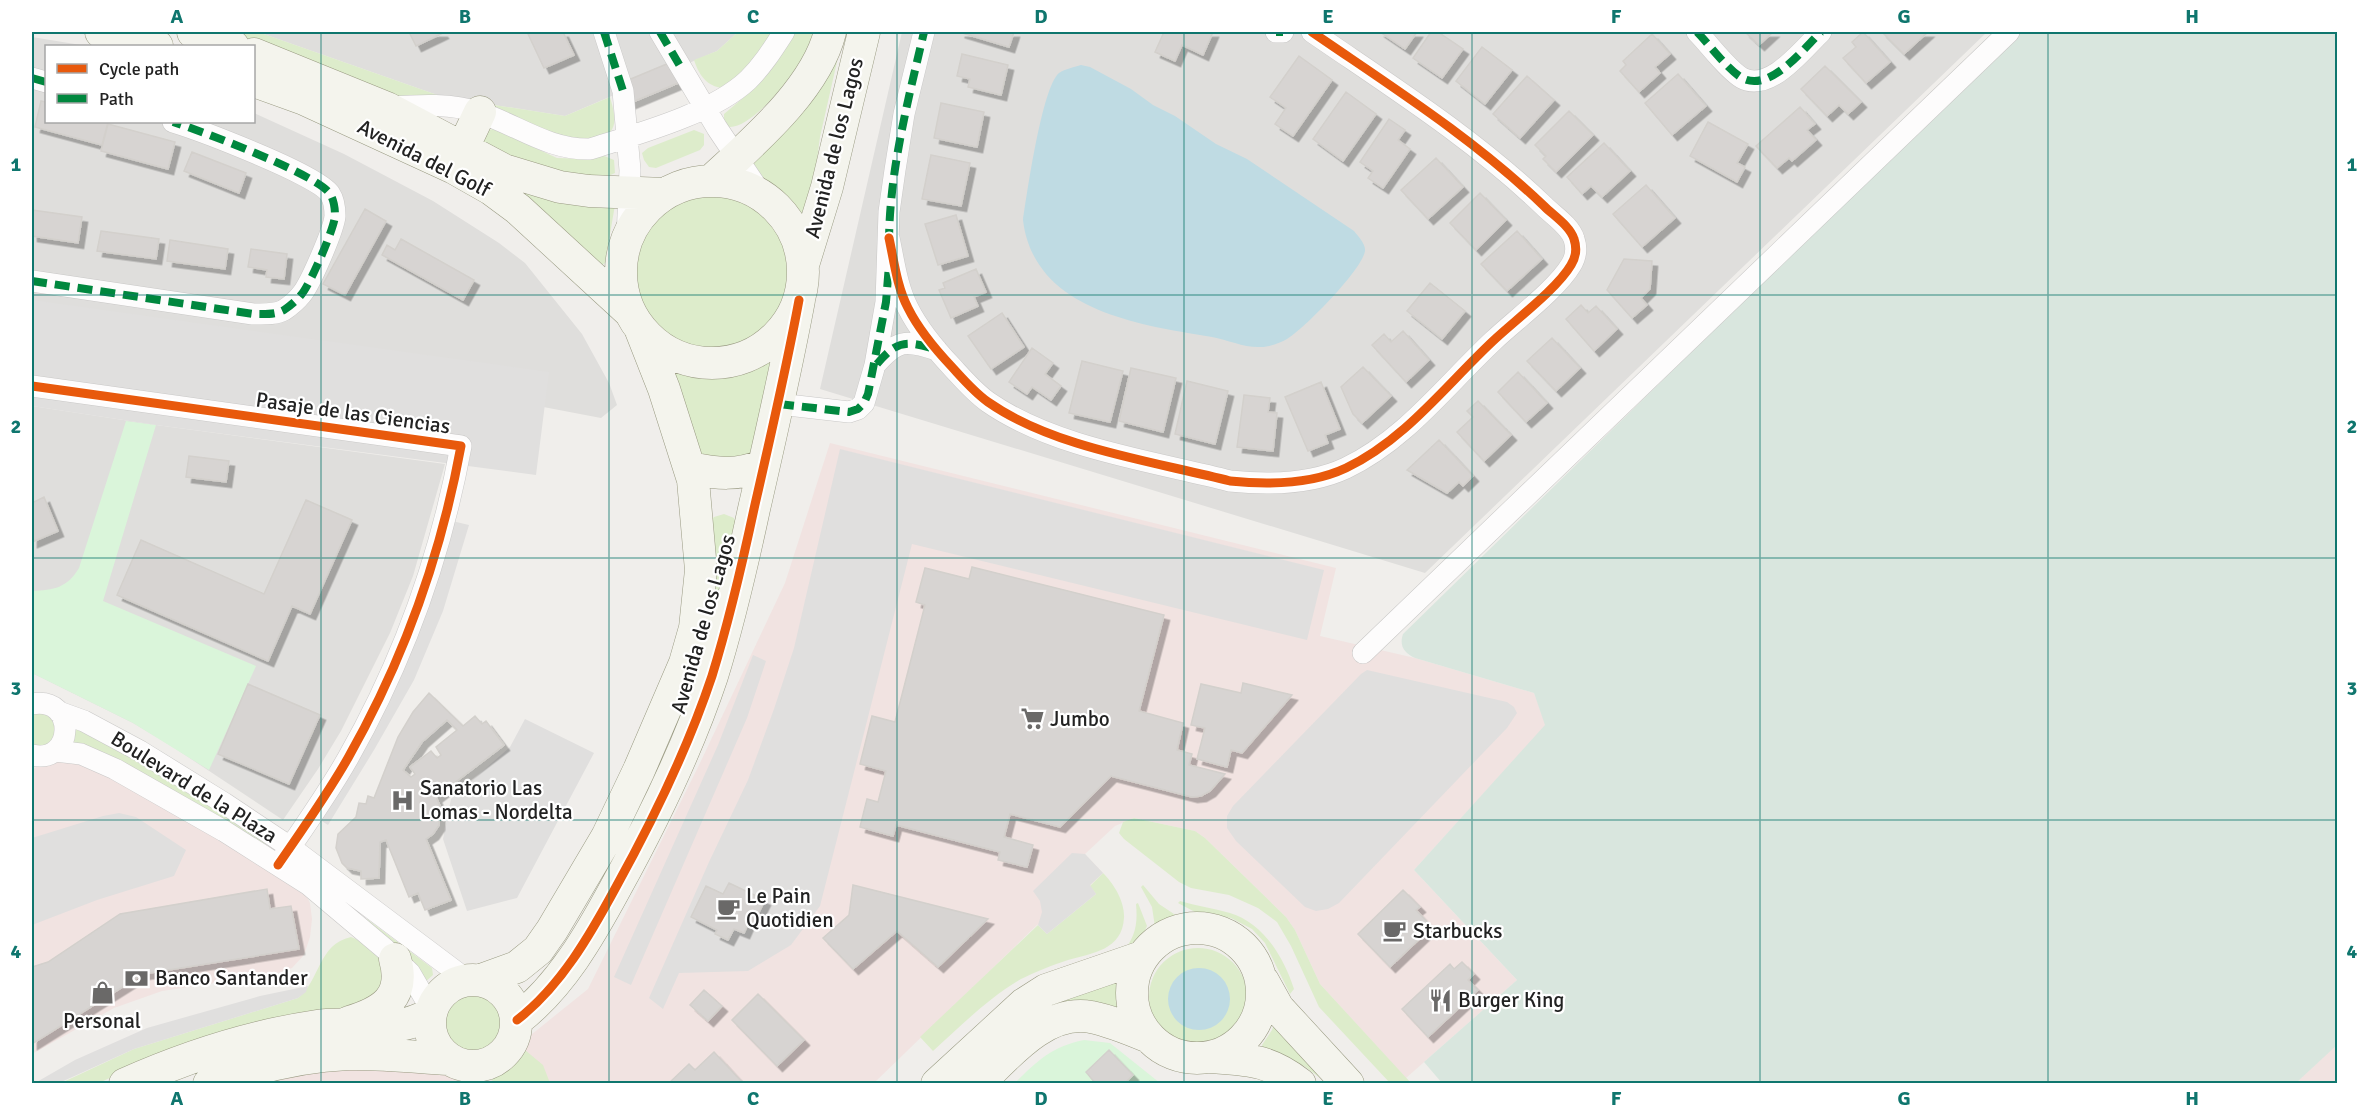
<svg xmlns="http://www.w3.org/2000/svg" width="2369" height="1115" font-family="Signika,sans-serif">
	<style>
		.residential { fill: #dfdedc }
		.commercial { fill: #f1e3e1 }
		.grass { fill: #ddeccb }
		.wetland { fill: #d9e6de }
		.park { fill: #daf5da }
		.parking { fill: #e0dfde }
		.water { fill: #bfdbe3 }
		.building { fill: #d7d4d2; stroke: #d3d0cc; stroke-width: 1.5; fill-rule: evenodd; filter: url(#shadow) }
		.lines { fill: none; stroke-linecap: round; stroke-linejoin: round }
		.street-casing { stroke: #c9c8c7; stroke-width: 22 }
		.secondary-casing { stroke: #999a82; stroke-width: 33 }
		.street { stroke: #fdfcfc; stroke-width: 21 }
		.secondary { stroke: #f4f4ed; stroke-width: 32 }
		.quiet { stroke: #00873e; stroke-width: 8; stroke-dasharray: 15 8; stroke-linecap: butt }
		.cycleway-casing { stroke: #fff; stroke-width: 13 }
		.cycleway { stroke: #e8590c; stroke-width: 9 }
		.grid { fill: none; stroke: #0f766e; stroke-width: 1.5; stroke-opacity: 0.55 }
		.labels { text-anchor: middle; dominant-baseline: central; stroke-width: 4.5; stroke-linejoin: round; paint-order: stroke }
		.street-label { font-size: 21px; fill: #222; stroke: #fff }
		.poi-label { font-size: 21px; fill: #222; stroke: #fff; text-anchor: start }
		.neatline { fill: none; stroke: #0f766e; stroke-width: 2 }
		.grid-label { font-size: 20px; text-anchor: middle; font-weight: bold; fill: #0f766e }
	</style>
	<defs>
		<filter id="shadow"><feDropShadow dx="5.5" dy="5.5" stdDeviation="0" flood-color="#0004"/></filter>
	</defs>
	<rect width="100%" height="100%" fill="#f0eeeb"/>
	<!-- residential -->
	<path class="residential" d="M258,32H738L717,51L565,116L443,97Z
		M902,32H1987L1425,573L820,389Z
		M32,37L87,46H46V122H254V113L344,154L433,201L499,243L525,263L582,334L609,383L617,405L601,418L438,387L32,330Z
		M32,406L156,425L445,464L413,576L390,633L341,731L318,769L283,820L173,747L133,723L32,673Z"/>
	<!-- commercial -->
	<path class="commercial" d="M830,443L1336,568L1320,636L1415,658L1534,693L1546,725L1414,870L1517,980L1406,1078L1320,984L1295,930L1286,917L1205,838L1195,831L1134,818L1115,826L1085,854L1103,873L1090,885L1096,894L1037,925L874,1083L470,1084L588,989L700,763L785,583Z
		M69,757L192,818L305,893L310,903L312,919L310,937L304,955L292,968L275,974L162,991L114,1008L32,1054V770L47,760Z
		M2337,1044V1083H2296Z
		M422,1068L454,1078L464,1083L260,1084L296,1073L332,1069Z"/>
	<!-- grass -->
	<path class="grass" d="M226,32H258L443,97L565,116L610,97C617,122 618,130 596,144L402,98Z
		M738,32H779L727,89C708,87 700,78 694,60L717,51Z
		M795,32H814C810,56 756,129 729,127L724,121V114L756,87Z
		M843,35L820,137L810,213L806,218L800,217L746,159Z
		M494,129L557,158L587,159L602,155L614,160L615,173C587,189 510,158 480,149L482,131Z
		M694,130L704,134V145L700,150L656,168L649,167L644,160L642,153L648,148Z
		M498,182L615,205L605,263L599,267Z
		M633 271a80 80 0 1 1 160 0a80 80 0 1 1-160 0Z
		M767,353H773L776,358L751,454L740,463L700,456L670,364C702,372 739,375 767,353Z
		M724,514L734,518L737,527L717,602L712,605L706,527L714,517Z
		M32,713L51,714L57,735L44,747L32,745Z
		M73,724L144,762L268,840L264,845L68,742Z
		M1134,818L1195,831L1205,838L1286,917L1295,930L1320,984L1411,1083H1390L1319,1007L1291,946L1277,922L1258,908L1229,895L1191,888L1179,882L1124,839L1119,833L1123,822Z
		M1103,873C1114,884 1125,902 1124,918C1122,950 1093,953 1068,960C1053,965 1035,972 1021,979C987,999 962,1025 933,1051L920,1037L1038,925L1047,934L1096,894L1090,886Z
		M1143,885L1159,904L1180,918V921L1169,923L1159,928L1155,927L1152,907L1141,887Z
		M1180,901C1196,906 1213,908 1230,913C1263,923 1284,957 1294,989L1290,994L1265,943L1252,929L1231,918L1195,912L1178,903Z
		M1138,903L1147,926C1141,940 1134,947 1121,954C1135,938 1138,925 1136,904Z
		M367,919L432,968L433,975L424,983L364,922Z
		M351,937C367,943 387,960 391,977L369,1003L300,1015L141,1063L99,1083L59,1084L134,1049L298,998C320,981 318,944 351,937Z
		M1149 997a49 49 0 1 1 98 0a49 49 0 1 1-98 0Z
		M1119,978L1117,1010L1021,1016Z
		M444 1023a30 30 0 1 1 60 0a30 30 0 1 1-60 0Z
		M1276,1018L1327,1083L1304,1066L1263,1048L1262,1045L1272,1030Z
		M519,1049L525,1050L543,1065L550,1083H493L491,1076L512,1060Z"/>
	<!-- wetland -->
	<path class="wetland" d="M2019,32H2337L2338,1044L2296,1083H1442L1424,1062L1517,980L1414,870L1545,725L1534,693L1415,658C1404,653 1399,646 1403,634Z"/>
	<!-- park -->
	<path class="park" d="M126,421L156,425L103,601L256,666L209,770L133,723L32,673V591C54,590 67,588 79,568Z
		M1084,1040L1110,1043L1160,1083L1014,1084C1037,1061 1051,1047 1084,1040Z"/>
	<!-- parking -->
	<path class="parking" d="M32,300L549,372L536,475L156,425L32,406Z
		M840,449L1324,570L1307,640L912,544L820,906L791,945L748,971L679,973L663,1009L649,998L709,862L748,780L774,709L794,648Z
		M452,521L469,525L443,611L414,680L374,750L328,825L317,818Z
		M753,655L766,661L747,718L631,985L614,977L718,745Z
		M1367,670L1507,702L1514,707L1517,713L1507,728L1339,903L1328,909L1316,911L1305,907L1236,841L1227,828V816L1233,806L1361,674Z
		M525,719L594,753L517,898L467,911L443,839L451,799L510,747Z
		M119,813L136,817L186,850L174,876L97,900L32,925V838L103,816Z
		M1072,853L1085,854L1103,873L1090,885L1096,894L1047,934L1038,925L1042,912L1040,901L1033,891Z
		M308,986L306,992L298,998L134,1049L59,1083H35L75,1060L147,1028L260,996Z"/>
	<!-- water -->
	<path class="water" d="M1081,65L1090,67L1131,89L1153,105L1175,116L1216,144L1247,159L1354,231C1358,236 1366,244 1365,251C1362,270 1304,329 1287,339C1280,343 1269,347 1261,347C1245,348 1228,340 1212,337C1140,325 1034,311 1023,220C1027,194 1042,87 1059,73C1065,69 1075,67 1081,65Z
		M1168 999a31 31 0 1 1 62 0a31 31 0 1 1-62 0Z"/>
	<!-- building -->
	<path class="building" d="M409,32H442L443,33L416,46Z
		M533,32H563L574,55L544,68L528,34Z
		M959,32H1014L1009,47Z
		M1164,32H1213L1203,55L1182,45L1175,61L1155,52Z
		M1380,32H1417L1405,49Z
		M1431,32H1438L1463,49L1442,78L1413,58Z
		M1745,32H1773L1759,45Z
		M1863,32L1890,62L1866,83L1843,58L1856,47L1852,42Z
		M1882,32H1928L1904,54Z
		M1652,34L1670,54L1655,67L1660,73L1639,92L1620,71L1626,65L1623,61Z
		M1482,47L1512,70L1485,104L1456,81Z
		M962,54L1008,65L1001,95L968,87L970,79L957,76Z
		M1299,56L1332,80L1293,136L1275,124L1286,108L1270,97Z
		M681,58L690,78L623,106L614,86Z
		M1825,66L1861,102L1848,114L1839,105L1827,116L1801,89Z
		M1678,74L1706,106L1672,135L1645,103Z
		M1527,76L1554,100L1520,138L1493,114Z
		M1346,92L1376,114L1343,161L1313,139Z
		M41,101L46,102V122H108L102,145L35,127Z
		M941,103L984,112L977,147L934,138Z
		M1800,107L1815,124L1807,130L1816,140L1792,161L1789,158L1777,168L1756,146Z
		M1569,111L1593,135L1556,172L1543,159L1546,156L1535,145Z
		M1389,119L1405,130L1398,140L1410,149L1383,188L1368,178L1373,171L1360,162Z
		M1708,122L1748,144L1737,163L1745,167L1737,182L1690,156Z
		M108,124L175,142L168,169L101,151Z
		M1604,143L1630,171L1602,197L1591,186L1582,194L1567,177Z
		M192,152L246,173L239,193L184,171Z
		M931,155L970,163L961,206L922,199Z
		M1436,158L1463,187L1428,219L1401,190Z
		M1646,185L1675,218L1642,247L1613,214Z
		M1480,193L1506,220L1476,250L1450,223Z
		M365,209L386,221L345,295L323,284Z
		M32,210L82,217L78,243L32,236Z
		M956,215L968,256L938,265L925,224Z
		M101,231L159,239L156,259L97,251Z
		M1517,231L1542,259L1507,291L1481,264Z
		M401,239L474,280L463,300L382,255L387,245L395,250Z
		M170,240L228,249L225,269L167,261Z
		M251,249L287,254L284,279L266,277L267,270L248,267Z
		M1624,259L1652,261L1650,289L1641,298L1647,305L1632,318L1607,290Z
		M976,269L986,292L974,297L978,306L951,318L939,290L945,288L943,283Z
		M1430,283L1465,311L1442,339L1407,311Z
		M1581,305L1588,313L1596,306L1617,329L1594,351L1566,319Z
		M1002,313L1024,347L991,369L968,336Z
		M1403,331L1429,360L1406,382L1372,345L1384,334L1391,342Z
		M1552,338L1580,368L1556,391L1527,361Z
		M1032,348L1053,363L1045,374L1061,386L1051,400L1032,387L1027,394L1009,382Z
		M1082,361L1123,371L1110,422L1069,413Z
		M1363,367L1391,396L1362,423L1353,414L1341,387Z
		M1131,368L1176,378L1163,432L1119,421Z
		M1518,372L1547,403L1526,422L1498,392Z
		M1187,381L1228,391L1215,444L1175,434Z
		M1321,382L1340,429L1325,435L1328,443L1308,451L1285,397Z
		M1244,395L1270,398L1268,412L1277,413L1273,451L1237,447Z
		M1478,401L1511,435L1484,461L1457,432L1473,417L1467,411Z
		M1439,440L1473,476L1463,486L1459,482L1447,493L1407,470Z
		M189,456L229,461L226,482L186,477Z
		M44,497L58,531L32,542V503Z
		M306,500L352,520L310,614L292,606L268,661L117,595L141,540L264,594Z
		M972,567L1164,615L1139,711L1183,723L1177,750L1192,754L1189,765L1225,774L1210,791L1201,796L1192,797L1111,776L1060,827L1010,814L1004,837L1033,845L1027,867L998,860L1000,852L896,825L893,836L860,827L867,799L878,802L886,771L860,764L872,716L895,722L925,605L916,602L925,568L969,579Z
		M1243,683L1292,695L1242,753L1231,750L1227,767L1197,759L1205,728L1191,725L1201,684L1241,693Z
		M248,684L320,715L289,784L218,754Z
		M429,693L463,726L475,716L482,724L486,721L504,745L436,797L440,806L439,825L433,834L426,839L451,900L425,910L418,893L409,897L386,840L380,842L379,878L361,879V871L347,868L342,863L336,848L338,834L356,817L359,803L366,804L368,796L374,798L398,737L413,712ZM447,720L457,730L436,747L441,755L437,758L431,751L410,767L415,774L411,777L403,770L422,742Z
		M729,883L765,900L753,924L749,922L744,933L734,929L728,940L715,934L717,930L691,917L706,886L723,894Z
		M853,885L988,919L938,967L897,931L853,969L823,938L849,915Z
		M267,889L270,909L291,906L299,949L143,974L32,1044V967L48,962L120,914Z
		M1403,890L1420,907L1416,910L1432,927L1390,967L1358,934Z
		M1462,962L1474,974L1468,980L1478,990L1428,1037L1402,1009L1450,964L1454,969Z
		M704,990L722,1006L708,1021L690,1005Z
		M758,994L804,1040L777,1066L732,1020Z
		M1109,1050L1133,1075L1124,1084H1096L1086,1072Z
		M714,1052L741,1081L738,1084H668L689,1064L695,1070Z"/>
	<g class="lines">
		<defs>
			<path id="street" d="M604,32L623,91L630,170L627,238
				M660,32L717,128L762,195
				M1276,32H1283
				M1697,32C1709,44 1727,69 1742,78C1770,93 1803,49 1821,32
				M32,78L46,82
				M389,107C420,105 452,103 481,113C519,126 549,150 590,149C637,134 712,114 748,80C763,65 773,49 784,32
				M889,238C894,261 897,287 908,308C919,330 935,349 952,367C963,379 974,392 988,402C1054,448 1152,461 1230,481C1268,485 1310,485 1346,468C1405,440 1446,385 1493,341C1514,321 1557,289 1571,265C1576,257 1577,248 1574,239C1570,226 1554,216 1544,206C1473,138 1392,87 1312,32
				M32,281L253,314C263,314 275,315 284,310C290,306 297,300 301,295C310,285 334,229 335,216C335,209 334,200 330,194C319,175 199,130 173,122
				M875,365C897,340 905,339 937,350
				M32,386L461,446C441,555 403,661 348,758C327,795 302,830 278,865
				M779,404L849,412L858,409L864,403L875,365L886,302L889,212L895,170L904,114L924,32
				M1363,653L2009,32
				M32,704C78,696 74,765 32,755
				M59,712L84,721L140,751L224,803L290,847L467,980
				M55,751L81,754L115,769L224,831L309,885L385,949L410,973L431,1009"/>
			<path id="secondary" d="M101,32L157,46
				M193,32L233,46
				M254,54L387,108L504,170L560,187L589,191L665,194
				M254,81L304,99L454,168L491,189L518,209L630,312
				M454,167L480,112
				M711,181C753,142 816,89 830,32
				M621 272a91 91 0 1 1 182 0a91 91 0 1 1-182 0Z
				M803,265L827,187L864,32
				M690,468C718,474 737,476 764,465
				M1132 993a65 65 0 1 1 130 0a65 65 0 1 1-130 0Z
				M430 1023a43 43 0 1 1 86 0a43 43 0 1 1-86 0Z
				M481,980L517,967L538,950L552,930L607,837L639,770L685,663L695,628L701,570L693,480L664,389L640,328
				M1263,981L1278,1008L1348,1084
				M517,1020C561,986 590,935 616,887C653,820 688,748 712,676C729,621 742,565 754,509C770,439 786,370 799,300
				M349,1022C383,1012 406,997 395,959
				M1210,1057C1249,1060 1268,1059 1300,1084
				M125,1084C188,1056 249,1036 317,1026C346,1022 375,1029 404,1024C412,1023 422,1018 430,1015
				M209,1084C253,1068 300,1056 348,1054C381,1053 415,1057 449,1059
				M937,1084L1024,1004L1046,990L1142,957
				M978,1084C1008,1055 1045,1009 1091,1017C1111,1021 1130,1029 1149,1037"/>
		</defs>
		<!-- street casing -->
		<use href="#street" class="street-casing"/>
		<!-- secondary casing -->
		<use href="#secondary" class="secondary-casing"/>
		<!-- street -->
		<use href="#street" class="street"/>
		<!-- secondary -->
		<use href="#secondary" class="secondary"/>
		<!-- quiet -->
		<path class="quiet" d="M604,32L623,91
			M660,32L680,66
			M1276,32H1283
			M1697,32C1709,44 1727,69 1742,78C1770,93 1803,49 1821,32
			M32,78L46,82
			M889,244C889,172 908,101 924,32
			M32,281L253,314C263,314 275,315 284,310C290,306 297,300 301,295C310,285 334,229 335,216C335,209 334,200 330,194C319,175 199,130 173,122
			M877,364C896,341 906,340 934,349
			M779,404L849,412L858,409L864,403L868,394L886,302L889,265"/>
		<defs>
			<path id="cycleway" d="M889,238C894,261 897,287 908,308C919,330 935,349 952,367C963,379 974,392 988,402C1054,448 1152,461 1230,481C1268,485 1310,485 1346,468C1405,440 1446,385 1493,341C1514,321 1557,289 1571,265C1576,257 1577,248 1574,239C1570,226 1554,216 1544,206C1473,138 1392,87 1312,32
				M32,386L461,446C441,555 403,661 348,758C327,795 302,830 278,865
				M517,1020C561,986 590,935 616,887C653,820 688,748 712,676C729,621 742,565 754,509C770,439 786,370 799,300"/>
		</defs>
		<!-- cycleway casing -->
		<use href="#cycleway" class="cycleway-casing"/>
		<!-- cycleway -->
		<use href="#cycleway" class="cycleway"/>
	</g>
	<!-- grid -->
	<path class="grid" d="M321,32V1084M609,32V1084M897,32V1084M1184,32V1084M1472,32V1084M1760,32V1084M2048,32V1084M32,295H2338M32,558H2338M32,820H2338"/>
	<!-- icons -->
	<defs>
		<symbol id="supermarket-bare" viewBox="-9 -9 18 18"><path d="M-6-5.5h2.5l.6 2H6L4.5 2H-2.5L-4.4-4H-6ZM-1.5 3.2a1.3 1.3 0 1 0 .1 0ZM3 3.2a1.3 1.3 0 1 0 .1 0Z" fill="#6a6968" stroke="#fff" stroke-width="2.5" paint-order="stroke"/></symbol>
		<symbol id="hospital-bare" viewBox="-9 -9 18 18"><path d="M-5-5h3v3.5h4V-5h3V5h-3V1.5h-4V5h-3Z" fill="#6a6968" stroke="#fff" stroke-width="2.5" paint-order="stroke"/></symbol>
		<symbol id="cafe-bare" viewBox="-9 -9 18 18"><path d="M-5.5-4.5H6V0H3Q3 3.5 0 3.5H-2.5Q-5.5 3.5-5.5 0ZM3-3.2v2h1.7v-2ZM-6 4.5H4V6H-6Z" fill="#6a6968" stroke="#fff" stroke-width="2.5" paint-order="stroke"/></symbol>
		<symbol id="bank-bare" viewBox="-9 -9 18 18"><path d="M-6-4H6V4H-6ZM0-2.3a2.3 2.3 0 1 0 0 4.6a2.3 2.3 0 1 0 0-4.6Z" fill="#6a6968" stroke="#fff" stroke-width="2.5" paint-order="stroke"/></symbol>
		<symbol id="shop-bare" viewBox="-9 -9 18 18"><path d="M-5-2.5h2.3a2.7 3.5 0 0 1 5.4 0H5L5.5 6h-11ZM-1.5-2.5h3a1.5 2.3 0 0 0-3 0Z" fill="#6a6968" stroke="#fff" stroke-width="2.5" paint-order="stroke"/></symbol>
		<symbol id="restaurant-bare" viewBox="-9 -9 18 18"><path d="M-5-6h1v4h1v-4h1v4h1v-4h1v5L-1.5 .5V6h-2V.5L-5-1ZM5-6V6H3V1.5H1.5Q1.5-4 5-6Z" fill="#6a6968" stroke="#fff" stroke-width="2.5" paint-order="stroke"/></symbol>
	</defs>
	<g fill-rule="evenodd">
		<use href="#supermarket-bare" x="1016" y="702" width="33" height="33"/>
		<use href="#hospital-bare" x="386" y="784" width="33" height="33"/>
		<use href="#cafe-bare" x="712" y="892" width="33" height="33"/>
		<use href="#cafe-bare" x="1378" y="914" width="33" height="33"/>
		<use href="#bank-bare" x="120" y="962" width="33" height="33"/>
		<use href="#shop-bare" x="86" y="976" width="33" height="33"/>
		<use href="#restaurant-bare" x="1424" y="984" width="33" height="33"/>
	</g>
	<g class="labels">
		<!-- street labels -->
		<g class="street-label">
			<text transform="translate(834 148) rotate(-76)">Avenida de los Lagos</text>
			<text transform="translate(424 158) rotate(27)">Avenida del Golf</text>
			<text transform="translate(353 413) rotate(8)">Pasaje de las Ciencias</text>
			<text transform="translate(703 624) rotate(-74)">Avenida de los Lagos</text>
			<text transform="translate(194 787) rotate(32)">Boulevard de la Plaza</text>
		</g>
		<!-- poi labels -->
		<g class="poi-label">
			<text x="1050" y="719">Jumbo</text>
			<text x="420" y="788">Sanatorio Las<tspan x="420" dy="24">Lomas - Nordelta</tspan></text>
			<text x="746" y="896">Le Pain<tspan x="746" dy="24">Quotidien</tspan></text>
			<text x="1413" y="931">Starbucks</text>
			<text x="155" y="978">Banco Santander</text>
			<text x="1458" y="1000">Burger King</text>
			<text x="102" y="1021" text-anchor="middle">Personal</text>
		</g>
	</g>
	<!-- border -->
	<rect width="2369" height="1115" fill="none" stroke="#ffffff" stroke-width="66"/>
	<!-- legend -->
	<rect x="45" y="45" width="210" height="78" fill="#ffffff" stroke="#a7a7a7" stroke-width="1.5"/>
	<rect x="57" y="64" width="30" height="9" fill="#e8590c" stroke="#a7a7a7" stroke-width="1.5"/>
	<text x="99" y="75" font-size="18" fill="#222222">Cycle path</text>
	<rect x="57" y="94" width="30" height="9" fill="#00873e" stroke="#a7a7a7" stroke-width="1.5"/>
	<text x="99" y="105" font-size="18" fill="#222222">Path</text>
	<rect x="33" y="33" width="2303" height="1049" class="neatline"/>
	<g class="grid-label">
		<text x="177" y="23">A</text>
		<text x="465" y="23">B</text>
		<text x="753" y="23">C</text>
		<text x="1041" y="23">D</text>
		<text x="1328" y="23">E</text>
		<text x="1616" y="23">F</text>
		<text x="1904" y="23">G</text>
		<text x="2192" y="23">H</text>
		<text x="16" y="171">1</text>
		<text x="2352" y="171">1</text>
		<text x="16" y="433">2</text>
		<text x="2352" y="433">2</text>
		<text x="16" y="695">3</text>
		<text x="2352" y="695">3</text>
		<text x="16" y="958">4</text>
		<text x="2352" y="958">4</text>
		<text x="177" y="1105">A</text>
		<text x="465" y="1105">B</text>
		<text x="753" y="1105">C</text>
		<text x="1041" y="1105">D</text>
		<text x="1328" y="1105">E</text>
		<text x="1616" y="1105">F</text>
		<text x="1904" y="1105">G</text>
		<text x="2192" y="1105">H</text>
	</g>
</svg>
